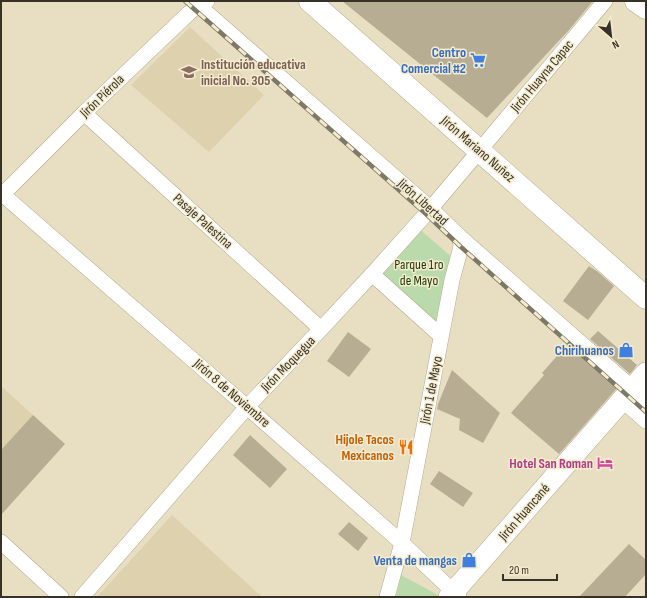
<svg xmlns="http://www.w3.org/2000/svg" width="647" height="598" font-family="'Sofia Sans Condensed',sans-serif">
	<style>
		.built { fill: #ddd1ae }
		.green { fill: #bbdaab }
		.building { fill: #b7ad93 }
		.lines { fill: none; stroke-linecap: round; stroke-linejoin: round }
		.street-casing { stroke: #b3a98f; stroke-width: 16 }
		.secondary-casing { stroke: #b3a98f; stroke-width: 22 }
		.primary-casing { stroke: #b3a98f; stroke-width: 23 }
		.street { stroke: #fff; stroke-width: 15 }
		.secondary { stroke: #fff; stroke-width: 21 }
		.primary { stroke: #fff; stroke-width: 22 }
		.rail-casing { stroke: #7e7866; stroke-width: 4.5 }
		.rail { stroke: #f5ebcf; stroke-width: 3; stroke-dasharray: 9; stroke-linecap: butt }
		.labels { text-anchor: middle; dominant-baseline: central; stroke-width: 3; stroke-linejoin: round; paint-order: stroke }
		.shop-label { font-size: 14px; font-weight: bold; fill: #366cbe; stroke: #f5ebcf; text-anchor: end }
		.education-label { font-size: 14px; font-weight: bold; fill: #785e54; stroke: #f5ebcf; text-anchor: start }
		.street-label { font-size: 14px; fill: #363227; stroke: #f5ebcf }
		.park-label { font-size: 14px; fill: #193700; stroke: #f5ebcf }
		.food-label { font-size: 14px; font-weight: bold; fill: #c56008; stroke: #f5ebcf; text-anchor: end }
		.hotel-label { font-size: 14px; font-weight: bold; fill: #b23c85; stroke: #f5ebcf; text-anchor: end }
	</style>
	<rect width="100%" height="100%" fill="#e8dec2"/>
	<!-- built -->
	<path class="built" d="M190,27L264,95L209,152L131,85Z
		M1,386L33,415L1,450Z
		M172,515L262,597H97Z"/>
	<!-- green -->
	<path class="green" d="M418,228L453,258L439,330L377,274Z
		M401,575L438,595L437,597H396Z"/>
	<!-- building -->
	<path class="building" d="M342,1H593L569,30L487,118Z
		M589,266L598,272L614,286L588,320L563,301Z
		M598,331L637,365L630,374L590,339Z
		M348,332L371,349L349,377L327,361Z
		M564,348L575,357L578,353L618,387L559,454L511,413L544,375L542,373Z
		M452,370L500,413L483,443L459,430L460,419L437,409L438,404Z
		M33,415L65,444L1,515V450Z
		M250,435L287,469L270,488L233,455Z
		M439,471L473,493L463,507L430,484Z
		M349,522L368,538L358,551L338,534Z
		M629,544L646,560V574L625,597H579Z"/>
	<g class="lines">
		<defs>
			<path id="street" d="M198,5L430,208L460,237L646,400
				M84,113L321,329
				M1,193L247,407L402,543L459,597
				M1,196L84,113L189,13L198,5L207,1
				M372,274L441,336
				M622,400L646,421
				M1,542L61,597
				M82,597L247,407L321,329L375,271L426,214L480,150L605,1
				M387,597L402,543L452,280L461,247L460,237"/>
			<path id="secondary" d="M449,597L646,373"/>
			<path id="primary" d="M310,1L646,298
				M636,1L646,8"/>
		</defs>
		<!-- street casing -->
		<use href="#street" class="street-casing"/>
		<!-- secondary casing -->
		<use href="#secondary" class="secondary-casing"/>
		<!-- primary casing -->
		<use href="#primary" class="primary-casing"/>
		<!-- street -->
		<use href="#street" class="street"/>
		<!-- secondary -->
		<use href="#secondary" class="secondary"/>
		<!-- primary -->
		<use href="#primary" class="primary"/>
		<defs>
			<path id="rail" d="M185,1L426,214L461,247L646,412"/>
		</defs>
		<!-- rail casing -->
		<use href="#rail" class="rail-casing"/>
		<!-- rail -->
		<use href="#rail" class="rail"/>
	</g>
	<!-- icons -->
	<defs>
		<symbol id="supermarket-bare" viewBox="-9 -9 18 18"><path d="M-6-5.5h2.5l.6 2H6L4.5 2H-2.5L-4.4-4H-6ZM-1.5 3.2a1.3 1.3 0 1 0 .1 0ZM3 3.2a1.3 1.3 0 1 0 .1 0Z" fill="#3f7fe0" stroke="#f5ebcf" stroke-width="2.5" paint-order="stroke"/></symbol>
		<symbol id="school-bare" viewBox="-9 -9 18 18"><path d="M0-5L7-2L0 1L-7-2ZM-4 1L0 2.5L4 1V4Q0 6-4 4Z" fill="#8d6e63" stroke="#f5ebcf" stroke-width="2.5" paint-order="stroke"/></symbol>
		<symbol id="shop-bare" viewBox="-9 -9 18 18"><path d="M-5-2.5h2.3a2.7 3.5 0 0 1 5.4 0H5L5.5 6h-11ZM-1.5-2.5h3a1.5 2.3 0 0 0-3 0Z" fill="#3f7fe0" stroke="#f5ebcf" stroke-width="2.5" paint-order="stroke"/></symbol>
		<symbol id="restaurant-bare" viewBox="-9 -9 18 18"><path d="M-5-6h1v4h1v-4h1v4h1v-4h1v5L-1.5 .5V6h-2V.5L-5-1ZM5-6V6H3V1.5H1.5Q1.5-4 5-6Z" fill="#e8710a" stroke="#f5ebcf" stroke-width="2.5" paint-order="stroke"/></symbol>
		<symbol id="hotel-bare" viewBox="-9 -9 18 18"><path d="M-6-4.5h1.5V1H6V5H4.5V3h-9V5H-6ZM-4 0a1.8 1.8 0 1 1 3.6 0ZM.5 0V-2.5h3Q6-2.5 6 0Z" fill="#d1479c" stroke="#f5ebcf" stroke-width="2.5" paint-order="stroke"/></symbol>
	</defs>
	<g fill-rule="evenodd">
		<use href="#supermarket-bare" x="467" y="49" width="22" height="22"/>
		<use href="#school-bare" x="178" y="61" width="22" height="22"/>
		<use href="#shop-bare" x="615" y="339" width="22" height="22"/>
		<use href="#restaurant-bare" x="395" y="436" width="22" height="22"/>
		<use href="#hotel-bare" x="594" y="452" width="22" height="22"/>
		<use href="#shop-bare" x="458" y="549" width="22" height="22"/>
	</g>
	<g class="labels">
		<!-- shop labels -->
		<g class="shop-label">
			<text x="466" y="52">Centro<tspan x="466" dy="16">Comercial #2</tspan></text>
			<text x="614" y="350">Chirihuanos</text>
			<text x="457" y="560">Venta de mangas</text>
		</g>
		<!-- education labels -->
		<g class="education-label">
			<text x="201" y="64">Institución educativa<tspan x="201" dy="16">inicial No. 305</tspan></text>
		</g>
		<!-- street labels -->
		<g class="street-label">
			<text transform="translate(542 76) rotate(-50)">Jirón Huayna Capac</text>
			<text transform="translate(102 96) rotate(-44)">Jirón Piérola</text>
			<text transform="translate(478 149) rotate(41)">Jirón Mariano Nuñez</text>
			<text transform="translate(423 202) rotate(42)">Jirón Libertad</text>
			<text transform="translate(203 221) rotate(42)">Pasaje Palestina</text>
			<text transform="translate(288 364) rotate(-46)">Jirón Moquegua</text>
			<text transform="translate(431 390) rotate(-79)">Jirón 1 de Mayo</text>
			<text transform="translate(232 393) rotate(41)">Jirón 8 de Noviembre</text>
			<text transform="translate(524 512) rotate(-49)">Jirón Huancané</text>
		</g>
		<!-- park labels -->
		<g class="park-label">
			<text x="419" y="264">Parque 1ro<tspan x="419" dy="16">de Mayo</tspan></text>
		</g>
		<!-- food labels -->
		<g class="food-label">
			<text x="394" y="439">Hijole Tacos<tspan x="394" dy="16">Mexicanos</tspan></text>
		</g>
		<!-- hotel labels -->
		<g class="hotel-label">
			<text x="593" y="463">Hotel San Roman</text>
		</g>
	</g>
	<!-- border -->
	<rect width="647" height="598" fill="none" stroke="#363227" stroke-width="4"/>
	<!-- north arrow -->
	<g transform="translate(611 36) rotate(152)" stroke="#f5ebcf" stroke-width="3" paint-order="stroke">
	<path d="M0-3L7 15L0 10L-7 15Z" fill="#363227"/>
	<text y="-6" font-size="11" font-weight="bold" text-anchor="middle" fill="#363227">N</text>
	</g>
	<!-- scale -->
	<path d="M503 574v6h54v-6" fill="none" stroke="#363227" stroke-width="2"/>
	<text x="509" y="574" font-size="12" fill="#363227" stroke="#f5ebcf" stroke-width="3" paint-order="stroke">20 m</text>
</svg>
